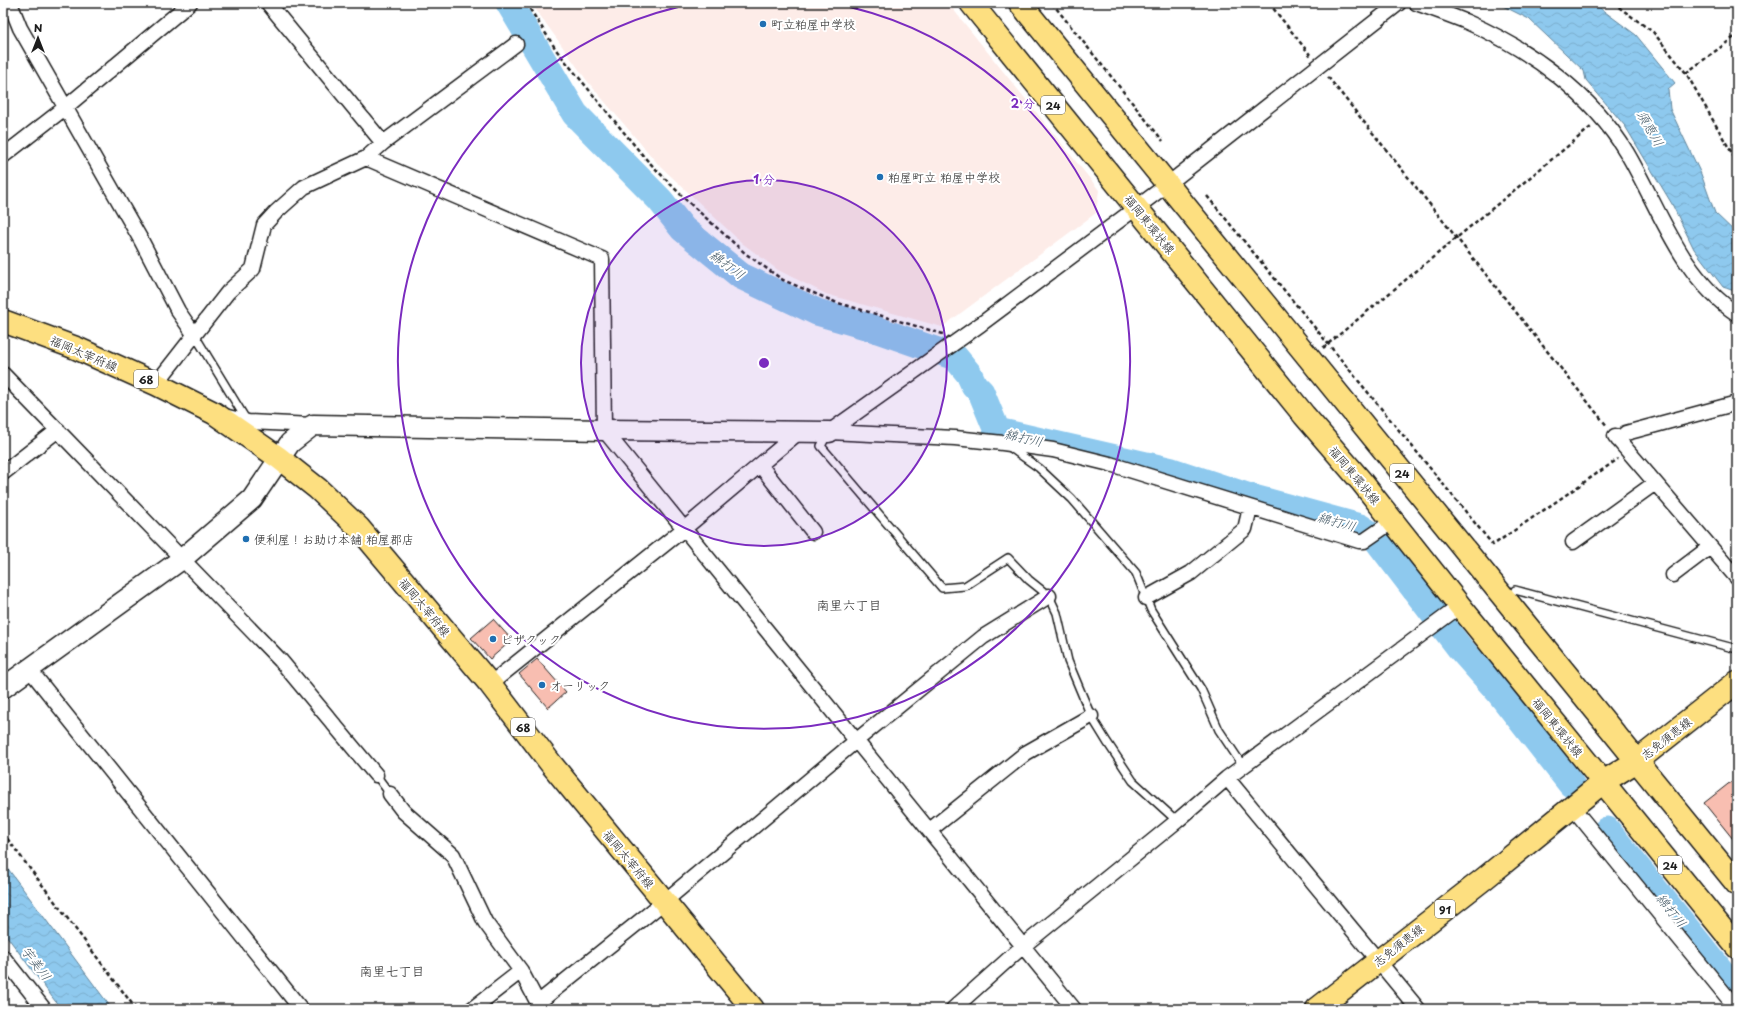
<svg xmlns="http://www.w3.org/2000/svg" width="1740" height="1012" font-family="'Playpen Sans','Klee One',sans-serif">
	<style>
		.built { fill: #fdece8 }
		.water { fill: url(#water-waves); stroke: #60849a }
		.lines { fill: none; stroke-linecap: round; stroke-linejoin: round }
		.river { stroke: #8ec9ee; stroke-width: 27 }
		.building { fill: #f8beb1; stroke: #1c1c1c }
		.lane-casing { stroke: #1c1c1c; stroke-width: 10 }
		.street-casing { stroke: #1c1c1c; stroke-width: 17 }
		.secondary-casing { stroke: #1c1c1c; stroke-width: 23 }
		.primary-casing { stroke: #1c1c1c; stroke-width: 25 }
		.path { stroke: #1c1c1c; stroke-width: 2.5; stroke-dasharray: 4 3; stroke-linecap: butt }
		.lane { stroke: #fff; stroke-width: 7 }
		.street { stroke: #fff; stroke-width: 14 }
		.secondary { stroke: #fff; stroke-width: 20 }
		.primary { stroke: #fddf80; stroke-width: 22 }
		.ring { fill: none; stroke: #7b2cbf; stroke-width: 2 }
		.poi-dot { fill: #1f6fb2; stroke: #fff; stroke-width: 1.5 }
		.labels { text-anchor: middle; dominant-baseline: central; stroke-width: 4; stroke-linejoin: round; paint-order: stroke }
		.shield { fill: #fff; stroke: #606060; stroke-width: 1 }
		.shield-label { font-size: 11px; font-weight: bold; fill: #1c1c1c }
		.poi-label { font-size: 12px; fill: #1c1c1c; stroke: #fff; text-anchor: start }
		.street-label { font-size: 12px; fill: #1c1c1c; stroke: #fff }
		.water-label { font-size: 13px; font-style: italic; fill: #445966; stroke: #fff }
		.neighbourhood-label { font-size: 13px; fill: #1c1c1c; stroke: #fff }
		.centre { fill: #7b2cbf; stroke: #fff; stroke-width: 2 }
		.ring-label { font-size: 12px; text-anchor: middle; font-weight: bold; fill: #7b2cbf; stroke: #fff; stroke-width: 4; stroke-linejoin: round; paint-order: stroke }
	</style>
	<defs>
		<pattern id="water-waves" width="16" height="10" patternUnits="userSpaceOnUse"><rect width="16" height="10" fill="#8ec9ee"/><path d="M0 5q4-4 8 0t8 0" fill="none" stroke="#7aaccc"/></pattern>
	</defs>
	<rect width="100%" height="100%" fill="#fff"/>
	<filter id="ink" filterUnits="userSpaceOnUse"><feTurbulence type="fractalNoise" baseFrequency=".025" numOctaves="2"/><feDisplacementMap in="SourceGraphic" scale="8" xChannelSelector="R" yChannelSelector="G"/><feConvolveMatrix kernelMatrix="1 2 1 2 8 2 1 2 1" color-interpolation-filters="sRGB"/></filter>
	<g filter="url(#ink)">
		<!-- built -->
		<path class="built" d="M531,3H948L1099,190L1096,213L942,327L826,294L778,270L742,243L658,164L588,82Z"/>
		<!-- water -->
		<path class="water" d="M1497,3H1593L1636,35L1675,83L1668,89L1670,109L1701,174L1715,213L1737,234V292L1723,287L1694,249L1672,204L1625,126L1586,80L1584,71L1529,19Z
			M3,862L112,1009H61L3,931Z"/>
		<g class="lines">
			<!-- river -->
			<path class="river" d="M509,3L575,114L660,200L683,229L741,276L817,312L869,327L955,357L969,374L974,385L981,392L997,431L1172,471L1250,497L1360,527L1374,536L1459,647L1498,691L1571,784
				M1607,830L1737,991"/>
		</g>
		<!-- building -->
		<path class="building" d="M493,619L512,640L490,659L471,638Z
			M537,659L566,692L548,708L519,674Z
			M1737,777V844L1704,803Z"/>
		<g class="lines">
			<defs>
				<path id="lane" d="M194,334L247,421
					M827,435L821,446L942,588L965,586L1008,558L1029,580L1049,596L1057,613L1068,661L1091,716L1107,742L1133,781L1177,821
					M1008,446L1039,468L1072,499L1136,573L1151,610L1201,689L1219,730L1243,766
					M1515,590L1737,649
					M376,775L390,794"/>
				<path id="street" d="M10,3L20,28L141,240L178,311L194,334
					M268,3L383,143
					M1416,3C1433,9 1450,15 1467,22C1529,49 1592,94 1627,153C1660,209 1680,276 1737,314
					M3,156L66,107L190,3
					M366,158L602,259L604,430L1074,1009
					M3,374L281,661L376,775
					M156,384L228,292L253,269L264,225L276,212L304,187L366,158L383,143L516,44
					M228,417L248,422L313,425
					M829,432L981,324L1168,184L1399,3
					M829,432L955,438L1003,443L1053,450L1110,464L1359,541H1364L1393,521
					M1615,436L1737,578
					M1618,440L1626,433L1737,403
					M760,465L813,532
					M3,473L58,430
					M1573,542L1655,483
					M1673,575L1710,547
					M1146,598L1191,573L1245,529L1250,508
					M30,670L301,1009
					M490,684L685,528L799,432
					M1227,778L1418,1009
					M390,794L403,811L453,855L485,922L521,971L541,1009
					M1573,808L1737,1009
					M930,830L1026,753L1091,716
					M3,957L44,1009
					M539,1002L665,901L857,740L983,637L1049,596
					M472,1009L521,971
					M953,1009L1022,947L1177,821L1227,778L1460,606"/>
				<path id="secondary" d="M3,688L182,559L252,499L290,443L313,425L604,430L829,432"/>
				<path id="primary" d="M971,3L1304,415L1361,481L1460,606L1737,947
					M1020,3L1737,884
					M3,321L76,348L156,384L214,413L279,458L318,489L359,528L490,684L552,765L753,1009
					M1317,1009L1485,878L1603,782L1637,761L1737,682"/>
			</defs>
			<!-- lane casing -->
			<use href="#lane" class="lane-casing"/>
			<!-- street casing -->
			<use href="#street" class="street-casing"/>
			<!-- secondary casing -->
			<use href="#secondary" class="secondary-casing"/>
			<!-- primary casing -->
			<use href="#primary" class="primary-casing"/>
			<!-- path -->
			<path class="path" d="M526,3L557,51L645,158L685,199L746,254L783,280L835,302L943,334
				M1052,3L1163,141
				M1269,3L1311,56
				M1613,3L1653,32L1686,73L1737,162
				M1686,73L1737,35
				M1328,77L1607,426
				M1207,196L1493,545L1618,459
				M1323,348L1591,127
				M3,833L136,1009"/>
			<!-- lane -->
			<use href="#lane" class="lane"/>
			<!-- street -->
			<use href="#street" class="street"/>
			<!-- secondary -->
			<use href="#secondary" class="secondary"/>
			<!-- primary -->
			<use href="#primary" class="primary"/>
		</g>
	</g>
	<!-- distance rings -->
	<circle cx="764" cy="363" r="183" fill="#7b2cbf" fill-opacity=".12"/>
	<g class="ring">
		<circle cx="764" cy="363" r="183"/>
		<path d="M831 3A366 366 0 1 1 697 3"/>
	</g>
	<!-- markers -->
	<g class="poi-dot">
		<circle cx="763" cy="24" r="4"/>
		<circle cx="880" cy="177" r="4"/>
		<circle cx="246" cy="539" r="4"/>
		<circle cx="493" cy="639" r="4"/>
		<circle cx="542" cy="685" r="4"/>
	</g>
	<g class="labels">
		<!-- shield labels -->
		<g class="shield">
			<rect x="1041" y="96" width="24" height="18" rx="3"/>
			<rect x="134" y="370" width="24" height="18" rx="3"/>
			<rect x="1390" y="464" width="24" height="18" rx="3"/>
			<rect x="511" y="718" width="24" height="18" rx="3"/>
			<rect x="1658" y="856" width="24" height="18" rx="3"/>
			<rect x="1435" y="900" width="20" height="18" rx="3"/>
		</g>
		<g class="shield-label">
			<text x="1053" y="105">24</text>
			<text x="146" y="379">68</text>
			<text x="1402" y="473">24</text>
			<text x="523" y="727">68</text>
			<text x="1670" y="865">24</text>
			<text x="1445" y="909">91</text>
		</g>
		<!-- poi labels -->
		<g class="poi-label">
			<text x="771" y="24">町立粕屋中学校</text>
			<text x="888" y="177">粕屋町立 粕屋中学校</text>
			<text x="254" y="539">便利屋！お助け本舗 粕屋郡店</text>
			<text x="501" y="639">ピザクック</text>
			<text x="550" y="685">オーリック</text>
		</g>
		<!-- street labels -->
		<g class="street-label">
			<text transform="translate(1150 224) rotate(51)">福岡東環状線</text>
			<text transform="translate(84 353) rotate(23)">福岡太宰府線</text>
			<text transform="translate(1355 475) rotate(50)">福岡東環状線</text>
			<text transform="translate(425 607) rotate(50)">福岡太宰府線</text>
			<text transform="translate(1558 727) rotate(51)">福岡東環状線</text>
			<text transform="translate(1666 738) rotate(-38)">志免須恵線</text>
			<text transform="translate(629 859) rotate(50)">福岡太宰府線</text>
			<text transform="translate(1398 945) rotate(-38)">志免須恵線</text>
		</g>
		<!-- water labels -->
		<g class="water-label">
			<text transform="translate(1651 128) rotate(60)">須恵川</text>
			<text transform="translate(728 264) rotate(37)">綿打川</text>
			<text transform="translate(1024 437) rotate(13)">綿打川</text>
			<text transform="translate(1337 521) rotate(16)">綿打川</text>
			<text transform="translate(1672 910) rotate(51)">綿打川</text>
			<text transform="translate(37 963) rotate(53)">宇美川</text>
		</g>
		<!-- neighbourhood labels -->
		<g class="neighbourhood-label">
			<text x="849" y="604">南里六丁目</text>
			<text x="392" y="970">南里七丁目</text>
		</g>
	</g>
	<circle cx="764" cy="363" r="6" class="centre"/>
	<g class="ring-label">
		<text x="1023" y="108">2 分</text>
		<text x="764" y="184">1 分</text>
	</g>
	<!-- margin -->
	<rect width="1740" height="1012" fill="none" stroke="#fff" stroke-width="16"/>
	<rect x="8" y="8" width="1724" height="996" fill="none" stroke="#1c1c1c" stroke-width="1.5" filter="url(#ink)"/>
	<!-- north arrow -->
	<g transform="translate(38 38)" stroke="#ffffff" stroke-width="3" paint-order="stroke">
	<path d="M0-3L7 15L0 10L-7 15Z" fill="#1c1c1c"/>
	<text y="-6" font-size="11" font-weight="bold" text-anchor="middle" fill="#1c1c1c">N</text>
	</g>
</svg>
